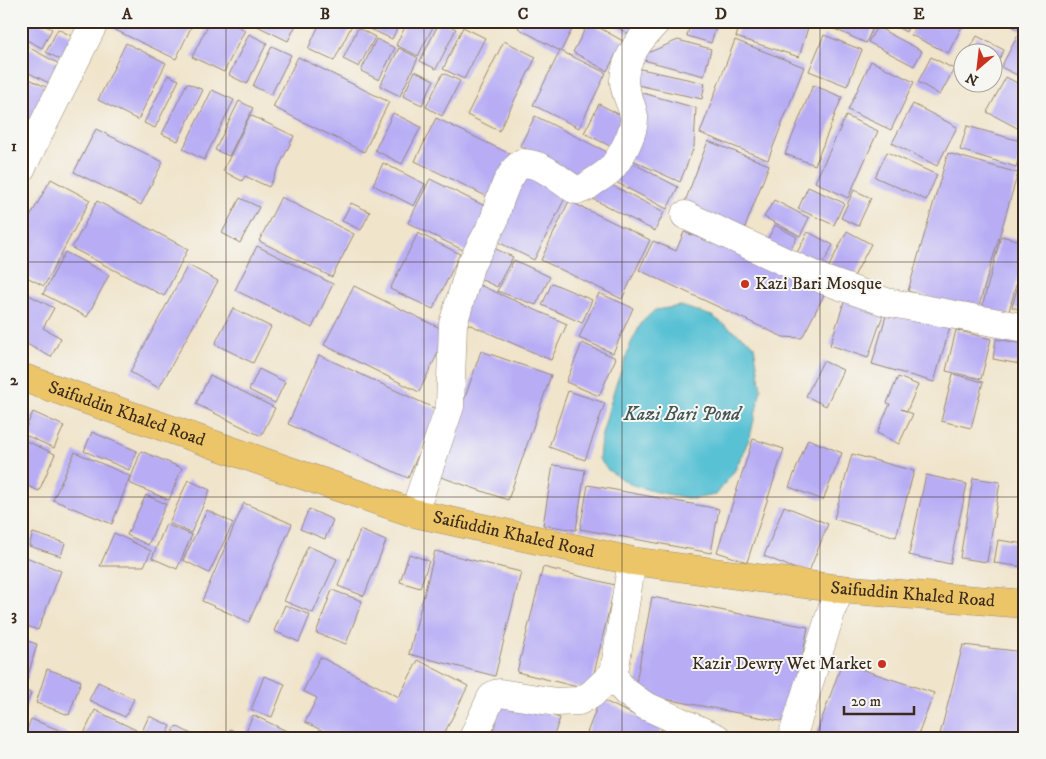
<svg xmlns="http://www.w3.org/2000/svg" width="1046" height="759" font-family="'IM FELL DW Pica',serif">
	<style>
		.water { fill: #58c1d4; stroke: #4a7679 }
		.building { fill: #b8adf5 }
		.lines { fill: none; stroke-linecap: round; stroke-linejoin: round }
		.minor-casing { stroke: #968774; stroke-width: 29 }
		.major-casing { stroke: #968774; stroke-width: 29 }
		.minor { stroke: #fff; stroke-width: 28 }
		.major { stroke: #ecc569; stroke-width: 28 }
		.grid { fill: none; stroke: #3b2a1e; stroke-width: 1; stroke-opacity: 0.55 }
		.poi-dot { fill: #c8321e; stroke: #f6f6f2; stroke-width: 2 }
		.labels { text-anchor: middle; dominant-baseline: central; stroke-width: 4; stroke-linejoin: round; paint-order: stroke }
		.poi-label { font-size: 18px; fill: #3b2a1e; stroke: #f6f6f2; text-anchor: start }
		.street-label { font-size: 18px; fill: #3b2a1e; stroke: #f6f6f2 }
		.water-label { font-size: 19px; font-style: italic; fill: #445755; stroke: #f6f6f2 }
		.neatline { fill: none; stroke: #3b2a1e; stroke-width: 2 }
		.grid-label { font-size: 16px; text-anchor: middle; font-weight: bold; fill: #3b2a1e }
	</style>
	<rect width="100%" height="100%" fill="#f6f6f2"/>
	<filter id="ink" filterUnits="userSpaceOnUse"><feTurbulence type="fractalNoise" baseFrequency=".02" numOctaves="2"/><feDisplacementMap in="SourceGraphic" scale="10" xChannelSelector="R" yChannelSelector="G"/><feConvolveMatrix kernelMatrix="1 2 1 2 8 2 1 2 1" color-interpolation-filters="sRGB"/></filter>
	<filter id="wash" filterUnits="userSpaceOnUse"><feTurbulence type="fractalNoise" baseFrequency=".0096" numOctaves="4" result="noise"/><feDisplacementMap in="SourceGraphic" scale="20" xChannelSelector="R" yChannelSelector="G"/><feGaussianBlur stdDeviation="1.12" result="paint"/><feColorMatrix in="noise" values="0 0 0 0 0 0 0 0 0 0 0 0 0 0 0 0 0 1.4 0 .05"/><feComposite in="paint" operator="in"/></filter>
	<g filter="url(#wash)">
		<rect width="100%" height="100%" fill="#f0e4ca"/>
		<!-- water -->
		<path class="water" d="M681,306L712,316L754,345L761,389L750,437L735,470L716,495L692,499L652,491L630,484L608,470L599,459L601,438L614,390L631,343L642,322L655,310Z"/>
		<g id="blocks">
			<!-- building -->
			<path class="building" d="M21,21H36L52,29L42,48L21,37Z
				M117,21H194L176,59L113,29Z
				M210,21H228L245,30L224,72L192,57Z
				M252,21H298L288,41L251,23Z
				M321,21H354L334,61L308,49Z
				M369,21H401L392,39L366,27Z
				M408,21H436L418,56L396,45Z
				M440,21L456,29L436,69L420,61Z
				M522,21H576L561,51L606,73L579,128L533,105L560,51L518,28Z
				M606,21H642L634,37Z
				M691,21H718L711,43L687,36Z
				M741,21H810L799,57L736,37Z
				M835,21H876L866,43L832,28Z
				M885,21H911L906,32Z
				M918,21H965L948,53L911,35Z
				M1002,21H1025V33Z
				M589,22L623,41L607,71L573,52Z
				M463,27L485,38L464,79L443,69Z
				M877,27L922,51L914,66L868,42Z
				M358,28L375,37L359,67L343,59Z
				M58,29L75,38L63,61L46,52Z
				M249,34L267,43L247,84L229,75Z
				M824,35L862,50L847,86L809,71Z
				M1018,35L1025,39V79L1001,67Z
				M977,36L1004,50L994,69V52H968Z
				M376,39L395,48L379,80L361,71Z
				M678,40L711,49L704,76L636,58Z
				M735,40L804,67L768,160L700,133Z
				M504,41L536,57L499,131L467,115Z
				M21,43L61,65L51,84L21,69Z
				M126,43L166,63L138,120L98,100Z
				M272,46L291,55L271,95L253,86Z
				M399,48L418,58L400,96L380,86Z
				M298,57L389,102L364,152L273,107Z
				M931,57L954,69L940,95L918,82Z
				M871,61L914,82L891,130L848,110Z
				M632,67L705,83L702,99L628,83Z
				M415,71L434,80L422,105L403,96Z
				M443,73L460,81L442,116L426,107Z
				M21,75L50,89L21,147Z
				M168,75L179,80L155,128L144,123Z
				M1006,77L1025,87V132L987,112Z
				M187,83L203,90L178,141L162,134Z
				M813,85L842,97L815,165L785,154Z
				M212,90L234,100L204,160L183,149Z
				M632,90L696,108L694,147L680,182L625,157Z
				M239,101L253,108L229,156L215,150Z
				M599,104L632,121L618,150L584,133Z
				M913,104L957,127L937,166L892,143Z
				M393,113L421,127L402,164L375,150Z
				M250,115L294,136L269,187L245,176L242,181L223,171Z
				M535,116L607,152L592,182L520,146Z
				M846,116L878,131L848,198L815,182Z
				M436,118L514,156L492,199L415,161Z
				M967,126L1024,142L1016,167L960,150Z
				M96,129L163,162L141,205L74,172Z
				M708,141L769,165L744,230L683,207Z
				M887,152L937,175L926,200L875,177Z
				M948,153L1018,173L977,312L908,291Z
				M621,157L678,187L667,209L610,179Z
				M383,163L425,184L414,206L373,185Z
				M526,166L570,188L534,260L490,238Z
				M51,179L90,200L44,286L21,274V233Z
				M430,179L491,209L469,253L408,223Z
				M600,179L664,212L655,231L591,198Z
				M808,187L844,203L834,225L798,209Z
				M854,190L871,198L858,226L841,218Z
				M281,197L354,234L332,277L259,241Z
				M240,198L259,207L240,243L222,233Z
				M774,200L809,218L800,236L764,217Z
				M97,201L188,249L164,296L72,248Z
				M569,201L650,240L622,299L541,260Z
				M351,203L370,212L361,230L342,221Z
				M1024,220H1025V235L1020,233Z
				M775,225L797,237L786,258L764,246Z
				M847,231L871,244L850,284L826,272Z
				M684,232L828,287L802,338L783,337L639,270L653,241L676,251Z
				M808,232L833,245L818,273L793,260Z
				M418,233L460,254L433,309L390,289Z
				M1001,236L1025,242V251L1008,315L982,307Z
				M485,244L513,257L497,287L470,274Z
				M257,246L333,284L312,328L235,290Z
				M65,252L109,275L87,317L43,294Z
				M514,260L550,277L536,305L497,291Z
				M1024,263H1025V311L1012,307Z
				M188,265L218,281L159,388L130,372Z
				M475,283L567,324L551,360L459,320Z
				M552,283L592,300L582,323L542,305Z
				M354,286L448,332L419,392L324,345Z
				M23,292L54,308L43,328L61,338L51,357L21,341V296Z
				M599,293L633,308L613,353L579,338Z
				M847,293L886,306L868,358L830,345Z
				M233,308L271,327L253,363L215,344Z
				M888,309L950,327L934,382L872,364Z
				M956,330L991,339L981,379L946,371Z
				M996,339L1025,344V365L993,359Z
				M582,343L616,358L599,396L566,382Z
				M481,351L551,375L508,500L438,476Z
				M319,355L438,410L408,478L288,424Z
				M823,361L843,370L826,406L806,396Z
				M259,369L285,382L275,403L249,390Z
				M953,374L983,382L971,428L941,421Z
				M210,375L275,408L261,436L196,404Z
				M898,377L918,385L907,411L901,409L913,414L899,444L877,433L890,404L887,403Z
				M568,391L605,403L585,460L549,447Z
				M33,412L64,426L54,448L23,434Z
				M92,432L137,451L129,470L84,451Z
				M753,439L784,449L747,562L717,552Z
				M808,439L842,453L823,500L789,487Z
				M24,440L55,454L39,491L21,483V447Z
				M141,451L182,468L169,500L129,483Z
				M75,452L130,476L112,524L53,500Z
				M852,454L914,471L896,537L834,519Z
				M553,465L585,470L576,530L543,525Z
				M926,475L967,484L950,564L909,555Z
				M973,478L1000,482L987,562L960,558Z
				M188,480L210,490L191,533L169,523Z
				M588,485L719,509L711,553L580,529Z
				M146,495L166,504L148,545L127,535Z
				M244,503L292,524L249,622L202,601Z
				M784,506L828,524L808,574L764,556Z
				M309,509L333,520L325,539L300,529Z
				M207,510L233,523L209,573L183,560Z
				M166,524L192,535L177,569L152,558Z
				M360,530L386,541L364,596L338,586Z
				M33,533L65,543L61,556L29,546Z
				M114,533L151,551L144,566H100Z
				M998,540L1025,544V567L994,563Z
				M308,546L337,559L313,613L284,601Z
				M435,551L521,572L495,676L409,654Z
				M409,554L429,561L420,588L400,582Z
				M21,555L61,571L38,630L21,624Z
				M543,567L615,585L590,690L517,672Z
				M332,590L362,601L346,644L316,633Z
				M652,597L808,627L790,723L634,693Z
				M285,605L310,615L299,642L274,631Z
				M21,639L37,644L26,683L21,682Z
				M963,645L1025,652V738H939Z
				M320,657L399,697L418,660L468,686L442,738H337L305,722L317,698L303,691Z
				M842,663L934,693L917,738H815Z
				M47,669L81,681L69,715L36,703Z
				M264,676L285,684L272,717L251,710Z
				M98,682L134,699L125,717L89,700Z
				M21,689L31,693L22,718H21Z
				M504,698L560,718L553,738H490Z
				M600,699L662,728L658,738H585Z
				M95,710L136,730L132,738H87L83,736Z
				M253,715L295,735L294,738H254L245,733Z
				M149,716L171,726L165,738H139Z
				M31,719L72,735L71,738H24Z
				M176,726L199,738H170Z
				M230,729L247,738H226Z"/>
		</g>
	</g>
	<g filter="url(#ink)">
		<use href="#blocks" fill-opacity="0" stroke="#968774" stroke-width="1"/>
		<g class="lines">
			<defs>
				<path id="minor" d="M21,169L95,21
					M685,215L824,280L886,302L1025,328
					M414,513L450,406L453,324L466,281L470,266L494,221L499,202L506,184L515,169L522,163C544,163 559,181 576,190C583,190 588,186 593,182C598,179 604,175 609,171C620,160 635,132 634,117C633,105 623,91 624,80C625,56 642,37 657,21
					M632,561L614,673L617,682L626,692L644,705L717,738
					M473,738L491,698L495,694L500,693L556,702L579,701L592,694L614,673
					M792,738L832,609L840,589"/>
				<g id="major">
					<path id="s1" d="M21,377L281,468L414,513L632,561L840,589L1025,604"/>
				</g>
			</defs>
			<!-- minor casing -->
			<use href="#minor" class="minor-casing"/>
			<!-- major casing -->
			<use href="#major" class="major-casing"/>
			<!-- minor -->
			<use href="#minor" class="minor"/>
			<!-- major -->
			<use href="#major" class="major"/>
		</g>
	</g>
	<!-- grid -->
	<path class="grid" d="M226,21V738M424,21V738M622,21V738M820,21V738M21,262H1025M21,497H1025"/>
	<!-- markers -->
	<g class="poi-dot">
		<circle cx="745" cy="284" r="5"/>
		<circle cx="882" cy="664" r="5"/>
	</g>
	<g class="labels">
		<!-- poi labels -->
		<g class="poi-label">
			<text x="755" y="284">Kazi Bari Mosque</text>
			<text x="872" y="664" text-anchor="end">Kazir Dewry Wet Market</text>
		</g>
		<!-- street labels -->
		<g class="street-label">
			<text stroke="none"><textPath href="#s1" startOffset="112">Saifuddin Khaled Road</textPath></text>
			<text stroke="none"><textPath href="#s1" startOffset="518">Saifuddin Khaled Road</textPath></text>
			<text stroke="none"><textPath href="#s1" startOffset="922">Saifuddin Khaled Road</textPath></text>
		</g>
		<!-- water labels -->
		<g class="water-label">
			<text x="682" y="414">Kazi Bari Pond</text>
		</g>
	</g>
	<!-- margin -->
	<rect width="1046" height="759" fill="none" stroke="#f6f6f2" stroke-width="55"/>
	<!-- north arrow -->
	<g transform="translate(978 68) rotate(208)"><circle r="24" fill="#f6f6f2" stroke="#aba49d"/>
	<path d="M0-4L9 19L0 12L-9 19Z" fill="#c8321e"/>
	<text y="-8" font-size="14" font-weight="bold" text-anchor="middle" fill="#3b2a1e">N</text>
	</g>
	<!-- scale -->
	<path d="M844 706v8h70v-8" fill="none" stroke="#3b2a1e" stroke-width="2.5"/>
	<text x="851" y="706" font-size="15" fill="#3b2a1e" stroke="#f6f6f2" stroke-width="4" paint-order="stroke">20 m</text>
	<rect x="28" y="28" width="990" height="704" class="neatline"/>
	<g class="grid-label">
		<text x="127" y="19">A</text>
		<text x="325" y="19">B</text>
		<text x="523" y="19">C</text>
		<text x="721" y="19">D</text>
		<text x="919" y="19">E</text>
		<text x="14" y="151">1</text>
		<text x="14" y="385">2</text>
		<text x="14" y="620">3</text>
	</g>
</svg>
